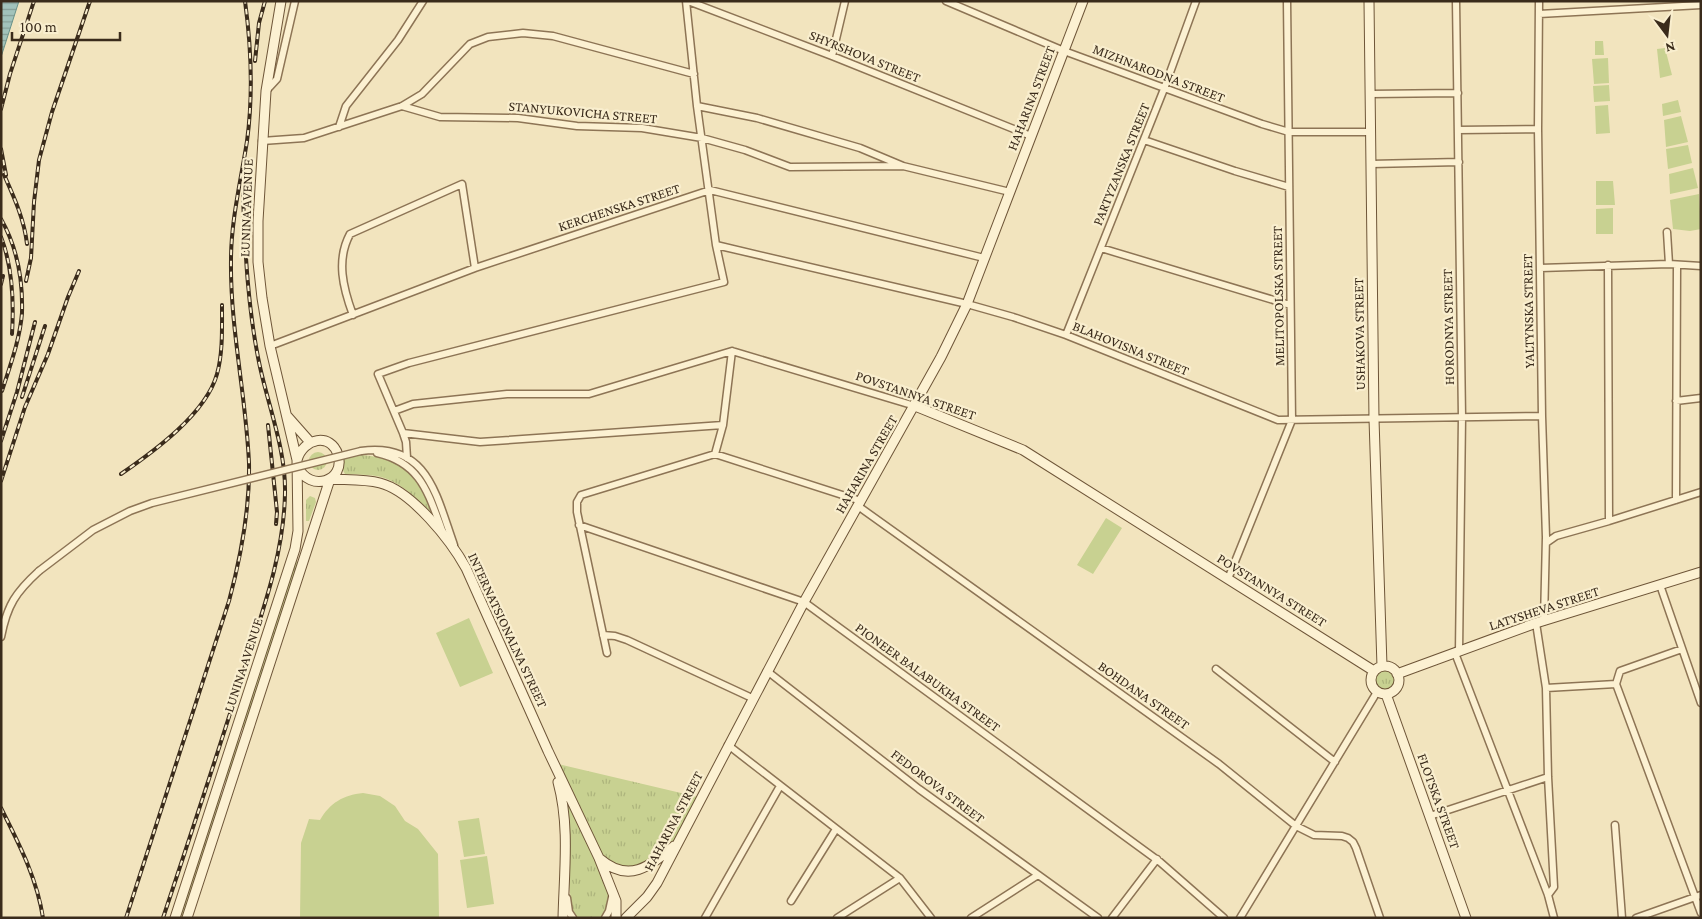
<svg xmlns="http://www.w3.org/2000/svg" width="1702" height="919" font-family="'Crimson Pro',serif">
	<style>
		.grass { fill: url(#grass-tufts) }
		.park { fill: #c8d191 }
		.water { fill: url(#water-rules); stroke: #689289 }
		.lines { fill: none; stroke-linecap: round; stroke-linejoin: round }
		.street-casing { stroke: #8d7455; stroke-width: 9 }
		.secondary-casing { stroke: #6e5538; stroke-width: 11 }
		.street { stroke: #fcf1d2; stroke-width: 6 }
		.secondary { stroke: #fcf1d2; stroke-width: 9 }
		.rail-casing { stroke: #3a2b1b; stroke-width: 4 }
		.rail { stroke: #f9eece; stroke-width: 2; stroke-dasharray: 5.5; stroke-linecap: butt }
		.street-bridge-casing { stroke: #8d7455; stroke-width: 9; stroke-linecap: butt }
		.street-bridge { stroke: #fcf1d2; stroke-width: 6 }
		.labels { text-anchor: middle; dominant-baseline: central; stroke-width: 4.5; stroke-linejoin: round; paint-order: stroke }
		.street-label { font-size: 14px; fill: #3a2b1b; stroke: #f9eece }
	</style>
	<defs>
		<pattern id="grass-tufts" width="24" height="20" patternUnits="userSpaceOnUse" patternTransform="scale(1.25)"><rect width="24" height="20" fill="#c8d191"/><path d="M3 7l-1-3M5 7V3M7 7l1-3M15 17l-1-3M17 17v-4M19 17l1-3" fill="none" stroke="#adb47c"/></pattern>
		<pattern id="water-rules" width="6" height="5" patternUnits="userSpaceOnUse" patternTransform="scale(1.25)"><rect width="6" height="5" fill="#a2c3bb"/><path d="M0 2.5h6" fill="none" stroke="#859f97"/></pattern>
	</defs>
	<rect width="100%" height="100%" fill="#f2e4be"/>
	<!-- grass -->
	<path class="grass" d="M309 461a9 9 0 1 1 18 0a9 9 0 1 1-18 0Z
		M362,455C402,458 419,477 433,514C418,500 401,482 381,477C370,474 357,475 345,474L341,467L342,459Z
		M310,496L315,498L316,502L309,521H306V500Z
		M296,561L298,562L244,728L242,727Z
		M1375 680a10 10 0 1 1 20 0a10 10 0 1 1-20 0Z
		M237,740L240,741L227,782L224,781Z
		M558,764L698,797L676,841L653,859L636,867L617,866L601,856Z
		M563,788L611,893L607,910L601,918H577L571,907Z
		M219,795L222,796L182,918H179Z"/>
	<!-- park -->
	<path class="park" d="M1595,41H1603L1604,55H1595Z
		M1665,48L1672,75L1660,78L1657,49Z
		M1608,58L1609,83L1594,84L1592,59Z
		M1609,85L1610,101L1594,102L1593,86Z
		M1678,100L1681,112L1663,116L1662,104Z
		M1608,105L1610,133L1596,134L1595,106Z
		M1681,116L1688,142L1666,147L1664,120Z
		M1688,145L1692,163L1668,169L1666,149Z
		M1693,168L1698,188L1670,194L1669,174Z
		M1596,181H1613L1615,205H1596Z
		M1699,194L1701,229L1690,231L1673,229L1670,200Z
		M1613,208V234H1596V209Z
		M1106,518L1122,528L1093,574L1077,565Z
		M469,618L493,673L460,687L436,633Z
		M363,793L380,796L395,806L405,821L418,829L438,854L439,918H300L301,843L309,819L320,820C330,803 343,795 363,793Z
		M479,818L485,854L464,857L458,821Z
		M487,856L494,904L467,908L460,860Z"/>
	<!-- water -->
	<path class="water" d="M1,1H19L1,57Z"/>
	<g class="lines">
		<defs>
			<path id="street" d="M688,1L832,56L1031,136
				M946,1L1064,51L1262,124L1289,132H1370
				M1456,1L1462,417L1459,652
				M1539,1L1538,129L1542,416L1546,537L1544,621
				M1539,14L1701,5
				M832,56L845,1
				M266,91L277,79L295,1
				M1370,94L1458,93
				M402,106L440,117L518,118L577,126L642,128L702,138L745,150L790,167L903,166
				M697,106L757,118L860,148L903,166L1010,192
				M339,127L346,106L398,40L423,1
				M1458,130L1538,129
				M1144,140L1235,171L1289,187
				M262,141L304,138L402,106L422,94L470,44L488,37L523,33L553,36L694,74
				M1371,164L1459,162
				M1667,232L1669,264
				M716,245L967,304L1013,317L1066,335L1278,420L1542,416
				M1101,248L1290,305
				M1608,265L1609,521
				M1540,268L1669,264L1701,266
				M353,315C343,288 336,260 350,234L462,184L475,268
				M1066,335L1164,89L1196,1
				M270,346L475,268L710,190L984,258
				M1676,401L1701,398
				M394,411L413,404L507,394H589L732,351L915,406
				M403,433L480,442L723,425
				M361,451C428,442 436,495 454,545
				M377,453C421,463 428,493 442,530
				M715,454L723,425L732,351
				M407,458L406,442L403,433L378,374L409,363L724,282L716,245L697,106L686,1
				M1676,500L1677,265
				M858,506L1219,764L1296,826L1314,835L1342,836L1348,838L1353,842L1356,848L1380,918
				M579,525L804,602L1160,862L1224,918
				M1546,543L1556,536L1609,521L1701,492
				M1228,579L1292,420L1287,1
				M1660,585L1701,703
				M1536,623L1546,688L1548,777L1554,887L1548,895
				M603,635L615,636L627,640L752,698
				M1,637C7,605 16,592 39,571
				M607,653L577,512V502L581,495L715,454L861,501
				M1455,653L1548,895L1554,918
				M1216,669L1335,762
				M767,671L919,789L1098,918
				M1616,684L1701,913
				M1616,684L1620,671L1682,649
				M1546,688L1616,684
				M728,745L900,878L931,918
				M1430,816L1548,777
				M1615,825L1622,918
				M567,898L569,912L573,918
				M791,901L836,829
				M605,918L609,911L613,893
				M705,918L780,786
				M837,918L900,878
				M971,918L1038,875
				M1112,918L1157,859
				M1240,918L1377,692
				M1636,918L1701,895"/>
			<path id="secondary" d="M1369,1L1374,419L1382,666
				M915,406L1023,450L1374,671
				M287,416L310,442
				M297,460C303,438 331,432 338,455C346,481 310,493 298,467
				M330,479C346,480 365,479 380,483C412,491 451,541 466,568L548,751L599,858L616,901V918
				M1371 680a14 14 0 1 1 28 0a14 14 0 1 1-28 0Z
				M1397,674L1536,623L1701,572
				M1386,694L1466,918
				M558,782C570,826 564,873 563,918
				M600,859C629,884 650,866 674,846
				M175,918L295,549L298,531L297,460L270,346L262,298L258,262V221L266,91L281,1
				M187,918L330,479
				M626,918L647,897L657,883L804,602L941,357L967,304L1083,1"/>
		</defs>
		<!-- street casing -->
		<use href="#street" class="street-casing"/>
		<!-- secondary casing -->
		<use href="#secondary" class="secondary-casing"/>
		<!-- street -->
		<use href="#street" class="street"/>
		<!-- secondary -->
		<use href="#secondary" class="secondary"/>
		<defs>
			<path id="rail" d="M255,61L259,23L265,1
				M1,109L10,74L34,1
				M1,149L6,175
				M1,168C12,193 24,217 27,244
				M1,219C17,247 23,280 22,313C20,339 10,366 2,391
				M1,237C13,268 14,301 12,334
				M26,281L31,258L34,202L39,160L52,112L90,1
				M1,284L3,276
				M22,397L45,326
				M268,425L277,512L276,524
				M1,441L17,392L35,322
				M121,474C153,452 206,414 217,374C223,353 222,327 222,305
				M1,481L25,407L48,354L68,297L79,271
				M1,808C19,844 37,878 43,918
				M126,918L229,601C241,556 250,510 249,463C246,395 230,328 231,260C231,220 241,180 247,141C253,97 251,45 245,1
				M163,918C191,834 219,750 245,666C263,610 284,553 285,493C286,451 269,408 260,367C248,311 245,252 243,194"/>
		</defs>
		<!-- rail casing -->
		<use href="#rail" class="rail-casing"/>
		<!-- rail -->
		<use href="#rail" class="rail"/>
		<defs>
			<path id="street-bridge" d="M39,571L93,530L130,511L152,503L361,451"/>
		</defs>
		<!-- street-bridge casing -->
		<use href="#street-bridge" class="street-bridge-casing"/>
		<!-- street-bridge -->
		<use href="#street-bridge" class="street-bridge"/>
	</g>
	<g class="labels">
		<!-- street labels -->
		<g class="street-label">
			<text transform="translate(865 56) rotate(22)">SHYRSHOVA STREET</text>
			<text transform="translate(1159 73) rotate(21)">MIZHNARODNA STREET</text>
			<text transform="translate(1031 98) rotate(-69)">HAHARINA STREET</text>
			<text transform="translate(583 112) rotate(5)">STANYUKOVICHA STREET</text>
			<text transform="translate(1121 164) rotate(-68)">PARTYZANSKA STREET</text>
			<text transform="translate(619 207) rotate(-18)">KERCHENSKA STREET</text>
			<text transform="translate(246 208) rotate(-88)">LUNINA AVENUE</text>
			<text transform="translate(1278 296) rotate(-91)">MELITOPOLSKA STREET</text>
			<text transform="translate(1528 311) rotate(-91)">YALTYNSKA STREET</text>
			<text transform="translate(1448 327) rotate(-91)">HORODNYA STREET</text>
			<text transform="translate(1359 334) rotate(-91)">USHAKOVA STREET</text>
			<text transform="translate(1131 348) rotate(22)">BLAHOVISNA STREET</text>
			<text transform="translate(916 395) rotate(19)">POVSTANNYA STREET</text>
			<text transform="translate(866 464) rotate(-60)">HAHARINA STREET</text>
			<text transform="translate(1272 590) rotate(32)">POVSTANNYA STREET</text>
			<text transform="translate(1544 608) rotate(-18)">LATYSHEVA STREET</text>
			<text transform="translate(508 630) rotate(65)">INTERNATSIONALNA STREET</text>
			<text transform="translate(243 665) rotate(-72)">LUNINA AVENUE</text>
			<text transform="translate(928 677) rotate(36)">PIONEER BALABUKHA STREET</text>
			<text transform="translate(1144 695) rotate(35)">BOHDANA STREET</text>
			<text transform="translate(938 786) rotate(37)">FEDOROVA STREET</text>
			<text transform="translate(1439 801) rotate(70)">FLOTSKA STREET</text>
			<text transform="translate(673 821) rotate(-62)">HAHARINA STREET</text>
		</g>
	</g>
	<!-- border -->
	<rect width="1702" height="919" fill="none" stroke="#3a2b1b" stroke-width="5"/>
	<!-- north arrow -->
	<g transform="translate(1667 35) rotate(165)" stroke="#f9eece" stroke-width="4" paint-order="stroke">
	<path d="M0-4L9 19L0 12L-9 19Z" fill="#3a2b1b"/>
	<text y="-8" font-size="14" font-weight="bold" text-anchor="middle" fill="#3a2b1b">N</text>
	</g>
	<!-- scale -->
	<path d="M12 32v8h108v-8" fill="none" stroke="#3a2b1b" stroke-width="2.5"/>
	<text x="20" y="32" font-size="15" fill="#3a2b1b" stroke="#f9eece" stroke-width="4" paint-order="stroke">100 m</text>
</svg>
